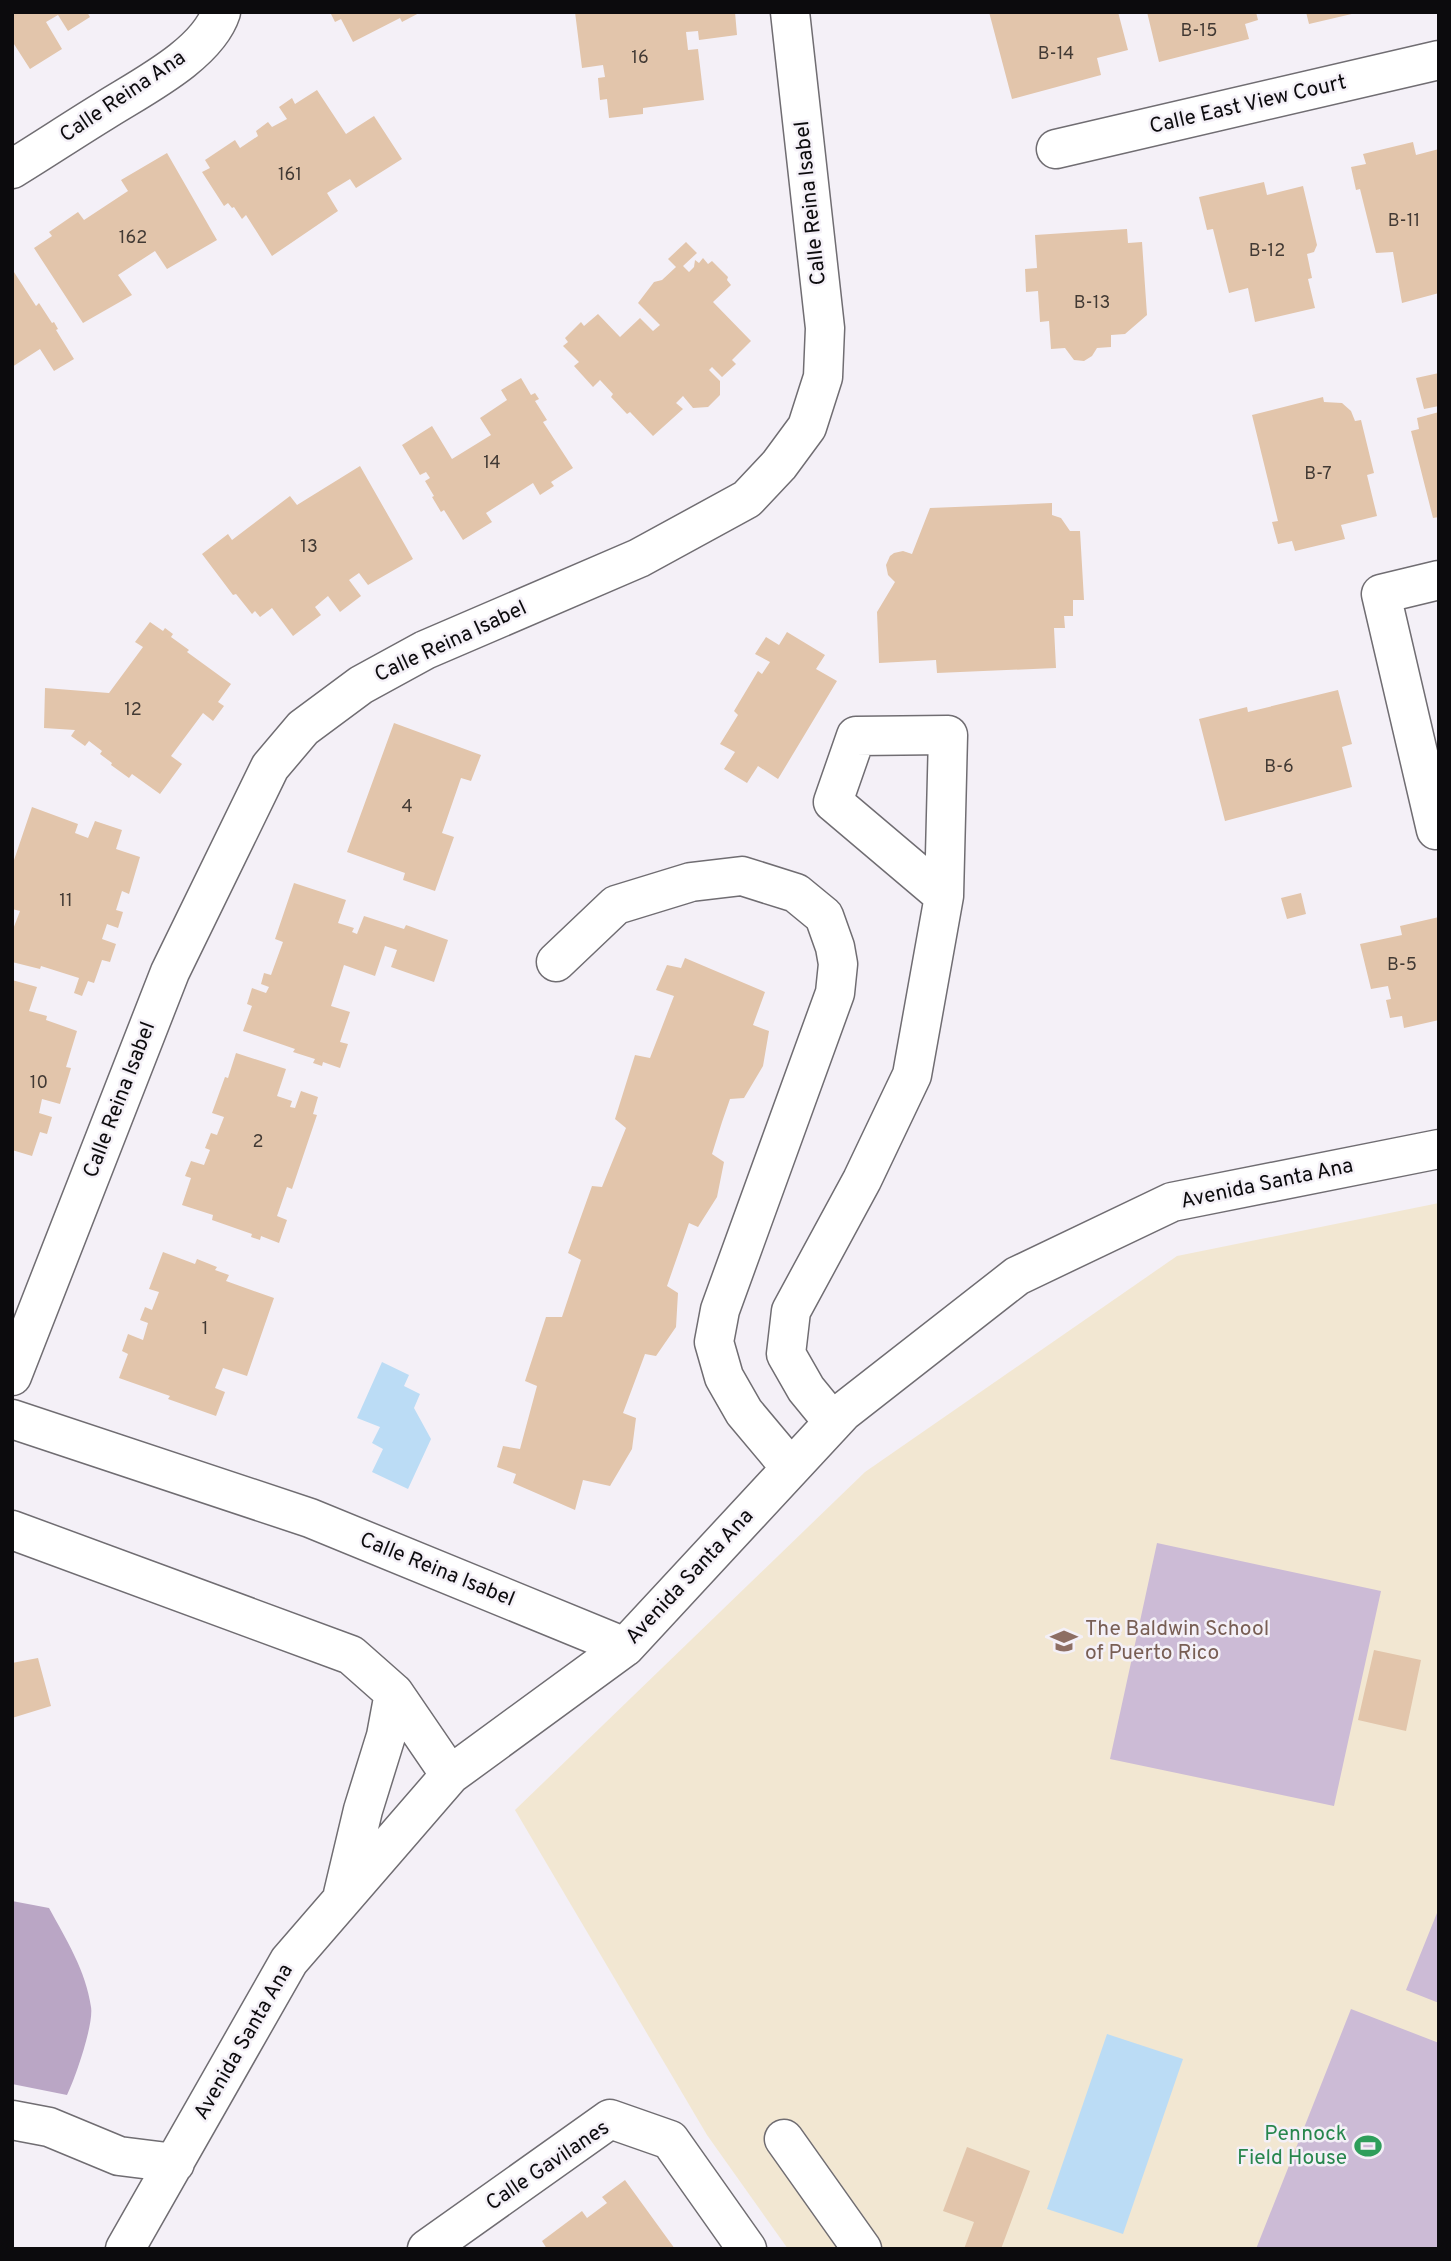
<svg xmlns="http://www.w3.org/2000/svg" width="1451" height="2261" font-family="Overpass,sans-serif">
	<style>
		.education { fill: #f2e7d2 }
		.green { fill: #ccbbd6 }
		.forest { fill: #baa6c5 }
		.water { fill: #bbdcf5 }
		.building { fill: #e2c5ab }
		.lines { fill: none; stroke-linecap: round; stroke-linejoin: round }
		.minor-casing { stroke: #706d72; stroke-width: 41 }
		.minor { stroke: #fff; stroke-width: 38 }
		.labels { text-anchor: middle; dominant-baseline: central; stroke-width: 5; stroke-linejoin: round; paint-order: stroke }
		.number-label { font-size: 18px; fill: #423a34 }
		.street-label { font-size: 21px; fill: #0c0b0d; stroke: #f4f0f7 }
		.education-label { font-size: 21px; fill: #785e54; stroke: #f4f0f7; text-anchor: start }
		.leisure-label { font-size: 21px; fill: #27864d; stroke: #f4f0f7; text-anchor: end }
	</style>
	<rect width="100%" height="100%" fill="#f4f0f7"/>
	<!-- education -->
	<path class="education" d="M1439,1203V2249H788L707,2135L515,1810L865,1472L1177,1256Z"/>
	<!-- green -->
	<path class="green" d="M1157,1543L1381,1591L1334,1806L1110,1759Z
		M1439,1908V2003L1406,1990Z
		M1351,2009L1439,2043V2249H1256Z"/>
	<!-- forest -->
	<path class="forest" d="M12,1901L49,1908C66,1939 86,1971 91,2007C94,2024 75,2079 67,2095L12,2084Z"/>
	<!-- water -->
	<path class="water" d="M382,1362L409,1375L404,1386L420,1394L414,1408L431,1439L408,1489L372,1472L383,1449L372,1443L380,1427L357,1418Z
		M1107,2034L1183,2059L1123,2234L1047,2209Z"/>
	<!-- building -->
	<path class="building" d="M12,12H87L90,17L68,31L58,15L46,22L62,49L30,69L12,41Z
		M330,12H421L402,22L400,18L353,42L341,19L335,22Z
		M575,12H735L737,35L699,40L698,31L686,32L688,50L698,49L704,100L643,108V114L609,118L607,99L600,100L598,78L605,77L603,65L582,68Z
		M989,12H1118L1128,50L1097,58L1101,75L1012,99Z
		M1147,12H1256L1258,20L1245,24L1249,39L1159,62Z
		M1306,12H1356V13L1309,24Z
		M317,90L346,134L374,116L402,159L356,188L350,179L327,193L338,211L272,256L246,215L242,219L234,207L232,208L228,203L224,206L202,172L210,168L205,160L235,140L240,148L258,136L256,131L268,122L272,127L287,119L279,107L292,98L295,104Z
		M1413,142L1416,155L1439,149V293L1402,303L1393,252L1376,253L1360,189L1356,190L1351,167L1366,164L1363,154Z
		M167,153L217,240L167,269L155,251L118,275L132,295L83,323L34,248L52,236L49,232L78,212L84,220L128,191L121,180Z
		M1264,182L1267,195L1303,186L1317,245L1314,252L1307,254L1312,278L1308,279L1315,308L1255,322L1248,288L1229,293L1213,229L1207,230L1199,197Z
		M1127,229L1128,243L1142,242L1147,315L1125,334L1111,335V347L1097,348L1092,356L1084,361L1074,360L1065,348L1051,349L1049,321L1040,322L1038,291L1026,292L1025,269L1037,268L1035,235Z
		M686,242L697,253L683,266L689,272L694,267L695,260L699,263L703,258L708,264L712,261L728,277L727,280L731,285L713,302L751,341L732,360L736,364L722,377L712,367L709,370L720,381V395L708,407L693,408L683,396L676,403L683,409L653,436L630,412L627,414L611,397L613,394L600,380L593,387L574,366L579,362L563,346L568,342L565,338L581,322L584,326L598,314L620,337L640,318L653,331L660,325L638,303L654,282L662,280L676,267L668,259Z
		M12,269L36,306L39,303L52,323L54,322L58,329L56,330L74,359L54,371L40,349L12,367Z
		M1439,373V406L1424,409L1416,378Z
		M521,378L531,395L535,393L539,399L535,401L547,420L543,422L573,468L551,482L554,486L540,495L533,483L486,513L492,522L463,540L444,510L441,512L432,497L434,496L425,481L430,478L426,472L420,475L402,445L432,426L452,459L491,435L480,418L507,400L501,390Z
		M1323,397L1324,402L1342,403L1351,411L1355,421L1361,420L1374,473L1367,475L1377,516L1341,525L1345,539L1295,551L1292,541L1278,544L1272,522L1278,521L1252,415Z
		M1439,412V517L1433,518L1411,431L1419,429L1417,418Z
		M360,466L413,559L368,585L359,573L349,580L361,596L340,612L328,596L315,607L321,615L293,636L272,608L260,617L255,611L252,614L236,594L233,595L202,554L228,534L232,540L290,496L297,505Z
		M1052,503V515L1061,518L1070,531H1080L1084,600H1073V616H1064L1065,628H1054L1056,668L937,673L936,660L879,663L877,612L895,582L888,575L886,565L890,556L894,553L903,551L912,554L930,508Z
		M150,622L163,631L165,628L173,634L171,637L189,650L187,652L231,684L218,702L224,706L213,721L203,713L171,756L182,764L160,794L132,774L129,778L111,765L112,763L100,754L102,751L89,741L85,746L71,736L75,730L44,728L45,688L109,693L143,647L135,642Z
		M787,632L825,655L816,669L837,681L778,779L758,766L747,783L724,769L735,752L720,744L738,715L734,711L758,671L762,674L770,662L755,654L766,637L779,645Z
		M1338,690L1352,744L1342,747L1352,787L1225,821L1199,719L1247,707L1248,712Z
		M394,723L481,755L471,781L461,778L442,833L454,837L435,891L403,880L405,873L347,852Z
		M32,807L78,824L75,833L88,838L95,821L122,830L116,849L140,857L129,894L122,891L116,910L123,912L118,928L107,924L102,939L116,944L110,962L102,960L94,983L88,981L82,996L74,993L79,978L41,966L40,969L12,962V932L20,911L12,909V866Z
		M294,883L346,900L338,923L354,928L352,932L357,934L364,916L404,929L406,925L448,940L434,982L391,967L397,950L385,946L375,976L344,965L331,1006L350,1012L340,1042L348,1044L340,1068L323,1062L322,1066L313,1063L315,1059L293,1052L295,1049L243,1031L252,1006L247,1004L252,988L266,993L269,987L261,984L264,973L271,975L283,942L275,939Z
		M1301,893L1306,914L1287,919L1281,898Z
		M1439,917V1020L1404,1028L1402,1016L1390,1018L1386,1000L1391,999L1388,986L1371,989L1360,944L1402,935L1400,926Z
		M685,958L765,992L753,1025L769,1031L763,1066L744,1098L730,1099L722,1122L712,1154L724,1162L717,1197L698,1227L689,1223L667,1286L678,1293L676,1327L656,1356L645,1354L623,1413L636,1418L632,1449L610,1486L583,1480L575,1510L513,1483L516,1474L497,1467L503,1446L520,1449L537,1386L525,1381L546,1317H562L581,1260L568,1253L592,1186L602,1187L626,1128L615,1119L635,1055L650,1058L674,996L656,990L667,965L681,968Z
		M12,980L37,987L29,1011L47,1016L46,1020L77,1031L66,1067L71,1068L60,1104L42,1099L39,1113L52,1117L47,1134L40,1132L32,1156L12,1150Z
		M236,1053L286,1069L277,1096L292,1101L290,1107L295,1108L301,1091L318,1097L313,1114L317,1115L292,1189L287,1187L277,1216L287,1220L279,1243L261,1236L260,1240L251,1237L252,1234L212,1220L213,1215L182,1205L191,1178L185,1176L191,1161L204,1165L210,1150L205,1148L211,1133L217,1135L224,1117L212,1113L225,1077L228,1078Z
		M163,1252L195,1264L197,1259L217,1267L215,1270L229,1275L226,1281L274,1298L247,1376L223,1368L215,1388L225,1392L216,1416L168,1399L170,1396L119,1378L128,1354L122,1351L128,1334L143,1340L148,1323L140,1320L145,1307L152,1310L159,1292L149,1289Z
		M1374,1650L1421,1660L1406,1731L1358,1720Z
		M38,1658L51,1706L12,1718V1663Z
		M967,2147L1030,2171L1001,2249H964L974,2222L943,2211Z
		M625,2180L675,2249H547L542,2241L582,2211L587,2218L607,2203L602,2197Z"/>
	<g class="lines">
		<defs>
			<path id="minor" d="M1056,149L1439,60
				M12,169C43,150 73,130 104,111C140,88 207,55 221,12
				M1436,830L1381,594L1439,580
				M556,962L616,905L691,882L742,876L796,893L824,916L835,947L838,964L835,993L720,1310L714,1342L724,1377L744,1412L790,1467
				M12,1376L170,972L270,767L303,728L361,685L425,650L639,558L747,499L779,465L807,427L823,377L825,328L790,12
				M12,1419L310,1518L625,1647
				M833,1422L806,1389L786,1354L791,1311L862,1180L912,1075L944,896L948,735L856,736L833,802L944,896
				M12,1530L351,1655L394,1693L450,1775
				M343,1894L363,1810L386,1736L394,1693
				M12,2120L49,2127L119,2156L175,2163
				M784,2139L862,2249
				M125,2249L289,1961L450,1775L625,1647L843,1412L1017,1276L1172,1202L1439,1149
				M427,2249L610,2119L670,2140L747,2249"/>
		</defs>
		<!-- minor casing -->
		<use href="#minor" class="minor-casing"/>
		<!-- minor -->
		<use href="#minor" class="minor"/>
	</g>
	<!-- icons -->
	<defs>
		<symbol id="school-bare" viewBox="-9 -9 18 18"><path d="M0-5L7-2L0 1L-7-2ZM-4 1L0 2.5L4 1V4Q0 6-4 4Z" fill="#8d6e63" stroke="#f4f0f7" stroke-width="2.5" paint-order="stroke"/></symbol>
		<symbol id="stadium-bare" viewBox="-9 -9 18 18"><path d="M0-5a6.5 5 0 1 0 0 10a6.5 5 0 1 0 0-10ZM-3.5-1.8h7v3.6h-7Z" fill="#2e9e5b" stroke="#f4f0f7" stroke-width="2.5" paint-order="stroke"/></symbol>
	</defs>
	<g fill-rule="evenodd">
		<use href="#school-bare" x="1045" y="1622" width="38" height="38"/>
		<use href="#stadium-bare" x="1349" y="2127" width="38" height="38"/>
	</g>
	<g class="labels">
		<!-- number labels -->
		<g class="number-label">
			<text x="1199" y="31">B-15</text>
			<text x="1056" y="54">B-14</text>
			<text x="640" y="58">16</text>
			<text x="290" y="175">161</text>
			<text x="1404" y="221">B-11</text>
			<text x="133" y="238">162</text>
			<text x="1267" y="251">B-12</text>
			<text x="1092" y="303">B-13</text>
			<text x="492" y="463">14</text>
			<text x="1318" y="474">B-7</text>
			<text x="309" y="547">13</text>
			<text x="133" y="710">12</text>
			<text x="1279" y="767">B-6</text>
			<text x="407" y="807">4</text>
			<text x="66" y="901">11</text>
			<text x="1402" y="965">B-5</text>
			<text x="39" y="1083">10</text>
			<text x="258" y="1142">2</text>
			<text x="205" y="1329">1</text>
		</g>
		<!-- street labels -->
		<g class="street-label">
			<text transform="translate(123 97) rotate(-34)">Calle Reina Ana</text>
			<text transform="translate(1248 105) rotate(-13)">Calle East View Court</text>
			<text transform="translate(811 203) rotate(-96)">Calle Reina Isabel</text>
			<text transform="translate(451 642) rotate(-25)">Calle Reina Isabel</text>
			<text transform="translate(120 1100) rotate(-69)">Calle Reina Isabel</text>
			<text transform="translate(1267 1184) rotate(-12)">Avenida Santa Ana</text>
			<text transform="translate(437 1570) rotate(22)">Calle Reina Isabel</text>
			<text transform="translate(690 1577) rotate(-47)">Avenida Santa Ana</text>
			<text transform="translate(244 2042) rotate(-60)">Avenida Santa Ana</text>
			<text transform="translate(548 2166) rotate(-34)">Calle Gavilanes</text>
		</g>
		<!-- education labels -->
		<g class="education-label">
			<text x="1085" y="1629">The Baldwin School<tspan x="1085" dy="24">of Puerto Rico</tspan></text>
		</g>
		<!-- leisure labels -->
		<g class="leisure-label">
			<text x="1347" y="2134">Pennock<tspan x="1347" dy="24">Field House</tspan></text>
		</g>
	</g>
	<!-- border -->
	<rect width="1451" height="2261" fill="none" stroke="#0c0b0d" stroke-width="28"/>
</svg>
